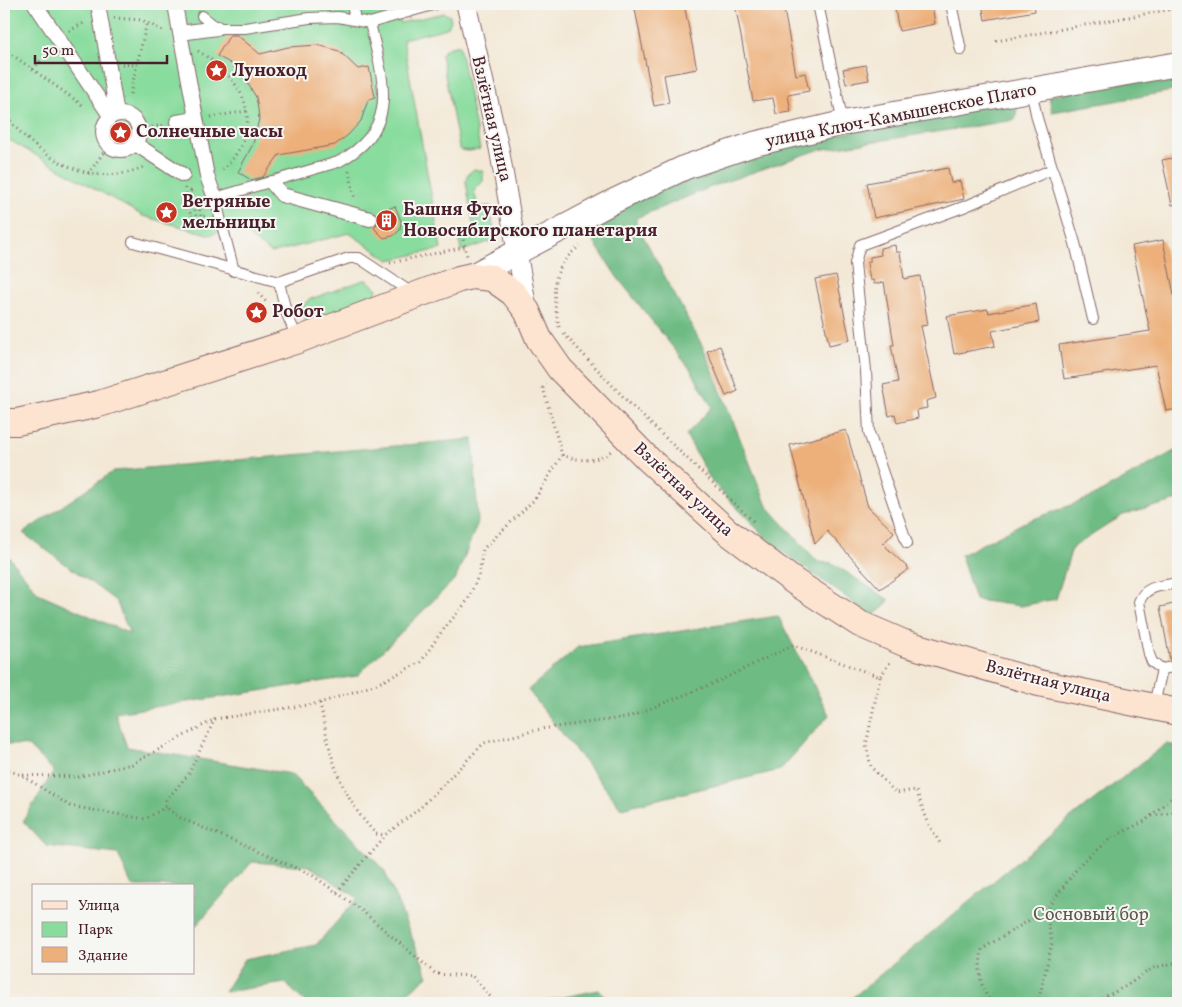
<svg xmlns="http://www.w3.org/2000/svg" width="1182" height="1007" font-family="Vollkorn,serif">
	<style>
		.green { fill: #88dc9d; stroke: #697e64 }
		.forest { fill: #6ebc84; stroke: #5c6e58 }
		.building { fill: #edb07a }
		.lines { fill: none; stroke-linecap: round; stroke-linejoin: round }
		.service-casing { stroke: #856567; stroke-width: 12 }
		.pedestrian-casing { stroke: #856567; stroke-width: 16 }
		.minor-casing { stroke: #856567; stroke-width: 21 }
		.tertiary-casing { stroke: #856567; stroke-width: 26 }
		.secondary-casing { stroke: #856567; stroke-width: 28 }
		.path { stroke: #856567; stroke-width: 3; stroke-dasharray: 1 4; stroke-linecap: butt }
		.service { stroke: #fff; stroke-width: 10 }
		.pedestrian { stroke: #fff; stroke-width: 14 }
		.minor { stroke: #fff; stroke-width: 19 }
		.tertiary { stroke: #fff; stroke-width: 24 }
		.secondary { stroke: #fde4d0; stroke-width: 26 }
		.labels { text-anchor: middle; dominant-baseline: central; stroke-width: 4; stroke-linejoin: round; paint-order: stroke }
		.poi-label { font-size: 18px; font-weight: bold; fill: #4a1f2b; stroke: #f6f6f2; text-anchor: start }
		.street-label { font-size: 18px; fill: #4a1f2b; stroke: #f6f6f2 }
		.park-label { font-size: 18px; fill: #5d584d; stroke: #f6f6f2 }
	</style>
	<rect width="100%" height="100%" fill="#f6f6f2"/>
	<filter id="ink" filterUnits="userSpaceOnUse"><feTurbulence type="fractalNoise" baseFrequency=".02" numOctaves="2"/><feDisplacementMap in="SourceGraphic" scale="10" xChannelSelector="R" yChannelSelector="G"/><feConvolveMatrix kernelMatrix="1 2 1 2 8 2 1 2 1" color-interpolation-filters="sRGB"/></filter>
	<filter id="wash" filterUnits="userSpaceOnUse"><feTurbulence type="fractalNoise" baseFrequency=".0096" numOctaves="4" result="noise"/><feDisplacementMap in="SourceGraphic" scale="20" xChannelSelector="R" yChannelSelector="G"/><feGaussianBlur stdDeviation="1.12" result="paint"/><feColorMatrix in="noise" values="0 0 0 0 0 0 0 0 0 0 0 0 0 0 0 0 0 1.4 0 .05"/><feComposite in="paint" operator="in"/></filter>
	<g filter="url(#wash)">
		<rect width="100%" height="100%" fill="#f3e8d6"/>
		<!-- green -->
		<path class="green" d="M4,4H398L400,23L444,13L450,16L451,21L447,28L403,39L441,249L389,260L349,233L271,253L247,235L231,227L211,235L143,216L4,137Z
			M459,45L480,149L469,151L461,150L459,147L441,54L447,48Z
			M474,169L483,171V181L474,191L478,207L490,206L495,240L461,251L459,237L474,231L466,182L467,175Z
			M364,280L368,281L377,289L375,298L314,321L305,320L303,306L308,300Z"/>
		<!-- forest -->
		<path class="forest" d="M1178,73V90L1052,112L1049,96Z
			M1010,101L1017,109L1015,120L818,150L716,185L636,218V223L704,349L767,506L818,562L832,563L889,600L884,607L872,616L772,544L712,482L686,435L712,407L691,370L617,277L583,225L687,174L758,150Z
			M473,439L478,522L456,578L357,676L115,713L127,747L291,774L384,870L428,976L396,1003H306L285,983L224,992L245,959L316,945L358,898L309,866L252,862L194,928V886H132L118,854L46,846L23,821L54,771L28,746L4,744V551L38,593L130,634L116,601L23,533L114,471Z
			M1178,449V500L1123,515L1072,548L1056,599L1021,606L975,600L961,555L1023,523L1090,498Z
			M778,616L829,715L780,770L621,808L528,690L578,647Z
			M1166,744L1178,746V1003H846L1068,820Z
			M599,990L610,1003H534Z"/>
		<g id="blocks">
			<!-- building -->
			<path class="building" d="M634,4H684L697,69L664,75L669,103L654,106Z
				M735,4H783L796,75L805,73L809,91L788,95L791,112L776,114L773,98L753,101Z
				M894,4H932L935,24L899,31Z
				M982,4H1034L1035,11L985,20Z
				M230,35H237L260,54L288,47L318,45L339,51L358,69L369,67L375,97L368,100L361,121L348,135L335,145L279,155L263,177L251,180L238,172L253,144L259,119L258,109L256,97L245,79L230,63L217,56Z
				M866,65L869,80L846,84L843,69Z
				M1178,157V204L1172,205L1162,160Z
				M948,168L951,183L960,181L964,199L874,218L867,183Z
				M395,206L401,221L400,230L393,236L384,238L374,228L379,221L377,214Z
				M1163,240L1178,315V409L1166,411L1156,365L1064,379L1059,345L1150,331L1132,246Z
				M895,245L896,252H900L904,279L920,276L928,325L921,326L936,398L926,401L927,408L917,410L918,418L897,423L895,414L889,416L883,385L898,382L891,345H894L884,282L874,284L873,280H870L867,263L870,262V257L881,255L880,248Z
				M836,275L850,340L829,345L815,279Z
				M1036,304L1039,322L992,331L995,346L954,354L947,316L988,309L989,313Z
				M720,346L738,391L726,396L707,351Z
				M846,430L868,507L894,532L883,544L909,569L880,589L827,531L815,544L790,445Z
				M1178,603V659L1170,660L1160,607Z"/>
		</g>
	</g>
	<g filter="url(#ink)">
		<use href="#blocks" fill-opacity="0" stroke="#856567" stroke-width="1"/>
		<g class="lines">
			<defs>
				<path id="service" d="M352,4L355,20
					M818,4L843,123
					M951,4L961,50
					M202,16L217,28H245L309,18L338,17L370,23
					M1031,90L1037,118L1075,243L1093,319
					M133,242L279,282L349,258H359L412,293
					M234,271L215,198L338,162C402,128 383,81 370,23L436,4
					M279,282L286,312L298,340
					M907,543L869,433L866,371L855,263L860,245L966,206L1053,169
					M1178,583C1163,586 1145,585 1139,602L1149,654L1152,662L1162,669L1178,666
					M1154,705L1162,669"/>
				<path id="pedestrian" d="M35,4L111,117
					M98,4L117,114
					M175,4L180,33
					M103 132a18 18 0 1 1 36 0a18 18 0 1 1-36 0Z
					M177,122L196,119
					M134,143L183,175
					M272,183L282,195L370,219
					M215,198L207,176L180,33L217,28"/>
				<path id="minor" d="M466,4L499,148L527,309"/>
				<path id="tertiary" d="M472,276L614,201L686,167L754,144L843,123L1178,64"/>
				<path id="secondary" d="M4,422H17L99,404L298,340L459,279L472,276L492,278L513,293L527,311L539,339L560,369L648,459L728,532L795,582L860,624L904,643L1039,683L1178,712"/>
			</defs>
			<!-- service casing -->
			<use href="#service" class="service-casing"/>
			<!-- pedestrian casing -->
			<use href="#pedestrian" class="pedestrian-casing"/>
			<!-- minor casing -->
			<use href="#minor" class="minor-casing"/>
			<!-- tertiary casing -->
			<use href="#tertiary" class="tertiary-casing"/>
			<!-- secondary casing -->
			<use href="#secondary" class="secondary-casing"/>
			<!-- path -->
			<path class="path" d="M4,14L14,4
				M114,18L142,20L165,32
				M69,31L86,22
				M996,41L1178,8
				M4,49L85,107
				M198,51C247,80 268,128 221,171
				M122,64L137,65
				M33,69L49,51
				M130,94L147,22
				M4,113C35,155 90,191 143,167
				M211,117L247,111
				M147,128L164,125
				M349,171L355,199
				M88,174L109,145
				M185,188L191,217L196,216L191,191H196
				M198,200L201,217L205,216L204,213
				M461,230L467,256
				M390,263L465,247
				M258,293L268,304
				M559,327C552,293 549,269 580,246
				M564,334L631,405L755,523
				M562,455C578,461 597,463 611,451
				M880,677L866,745L871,767L896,793L916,790L929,825L940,843
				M320,703C330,755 338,794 376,834L385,835L420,808L484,743L541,729L629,717L719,681L793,645L880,677L891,661
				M215,719L188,775L166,800V807L178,817L312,875L360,909L436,974L472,976L496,1003
				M4,769L22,775L78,777L132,764L215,719L320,703L377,684L421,662L439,635L468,600L479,574L483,549L535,499L562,455L543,388L546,384
				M23,776L70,806L145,819L166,807
				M1152,816L1178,811
				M337,892L384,836
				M991,1003C978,983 979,972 982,949L1046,910L1082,862L1111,838L1145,821L1178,792
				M1038,1003L1052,943L1046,910
				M1093,1003L1126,986L1153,968L1178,962"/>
			<!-- service -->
			<use href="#service" class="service"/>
			<!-- pedestrian -->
			<use href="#pedestrian" class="pedestrian"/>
			<!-- minor -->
			<use href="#minor" class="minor"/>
			<!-- tertiary -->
			<use href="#tertiary" class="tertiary"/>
			<!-- secondary -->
			<use href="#secondary" class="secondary"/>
		</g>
	</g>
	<!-- icons -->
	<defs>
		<symbol id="sight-disc" viewBox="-11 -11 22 22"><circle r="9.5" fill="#c8321e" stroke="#f6f6f2"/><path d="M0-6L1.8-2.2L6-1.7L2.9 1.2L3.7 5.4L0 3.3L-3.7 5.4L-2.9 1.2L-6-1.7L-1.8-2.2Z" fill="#fff"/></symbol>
		<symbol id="building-disc" viewBox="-11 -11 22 22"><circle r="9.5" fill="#c8321e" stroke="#f6f6f2"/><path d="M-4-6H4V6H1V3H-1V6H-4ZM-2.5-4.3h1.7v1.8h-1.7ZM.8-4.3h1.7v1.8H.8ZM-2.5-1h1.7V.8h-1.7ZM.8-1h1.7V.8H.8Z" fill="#fff"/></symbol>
	</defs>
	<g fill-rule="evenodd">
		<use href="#sight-disc" x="204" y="58" width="25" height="25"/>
		<use href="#sight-disc" x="108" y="120" width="25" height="25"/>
		<use href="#sight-disc" x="154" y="200" width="25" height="25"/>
		<use href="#building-disc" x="374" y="208" width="25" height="25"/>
		<use href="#sight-disc" x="244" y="300" width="25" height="25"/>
	</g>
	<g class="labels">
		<!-- poi labels -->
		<g class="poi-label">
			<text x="232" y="71">Луноход</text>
			<text x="136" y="132">Солнечные часы</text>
			<text x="182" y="202">Ветряные<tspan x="182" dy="21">мельницы</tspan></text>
			<text x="403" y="210">Башня Фуко<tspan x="403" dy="21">Новосибирского планетария</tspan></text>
			<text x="272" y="312">Робот</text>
		</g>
		<!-- street labels -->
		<g class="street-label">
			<text transform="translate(901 116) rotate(-11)">улица Ключ-Камышенское Плато</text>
			<text transform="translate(491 119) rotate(77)">Взлётная улица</text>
			<text transform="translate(683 490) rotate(43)">Взлётная улица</text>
			<text transform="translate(1048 682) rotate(14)">Взлётная улица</text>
		</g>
		<!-- park labels -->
		<g class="park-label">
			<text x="1091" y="915">Сосновый бор</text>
		</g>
	</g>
	<!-- margin -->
	<rect width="1182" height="1007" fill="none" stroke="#f6f6f2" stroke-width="20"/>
	<!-- legend -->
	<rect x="32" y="884" width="162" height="90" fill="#f6f6f2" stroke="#b1a0a2"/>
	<rect x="42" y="901" width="25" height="8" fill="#fde4d0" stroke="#b1a0a2"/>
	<text x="78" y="910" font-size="15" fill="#4a1f2b">Улица</text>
	<rect x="42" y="922" width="25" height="15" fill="#88dc9d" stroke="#b1a0a2"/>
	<text x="78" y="934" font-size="15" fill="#4a1f2b">Парк</text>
	<rect x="42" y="947" width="25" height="15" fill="#edb07a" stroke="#b1a0a2"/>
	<text x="78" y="960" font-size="15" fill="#4a1f2b">Здание</text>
	<!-- scale -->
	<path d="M35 55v8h132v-8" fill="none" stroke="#4a1f2b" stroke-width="2.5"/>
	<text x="42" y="55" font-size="15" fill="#4a1f2b" stroke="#f6f6f2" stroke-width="4" paint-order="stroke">50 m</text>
</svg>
